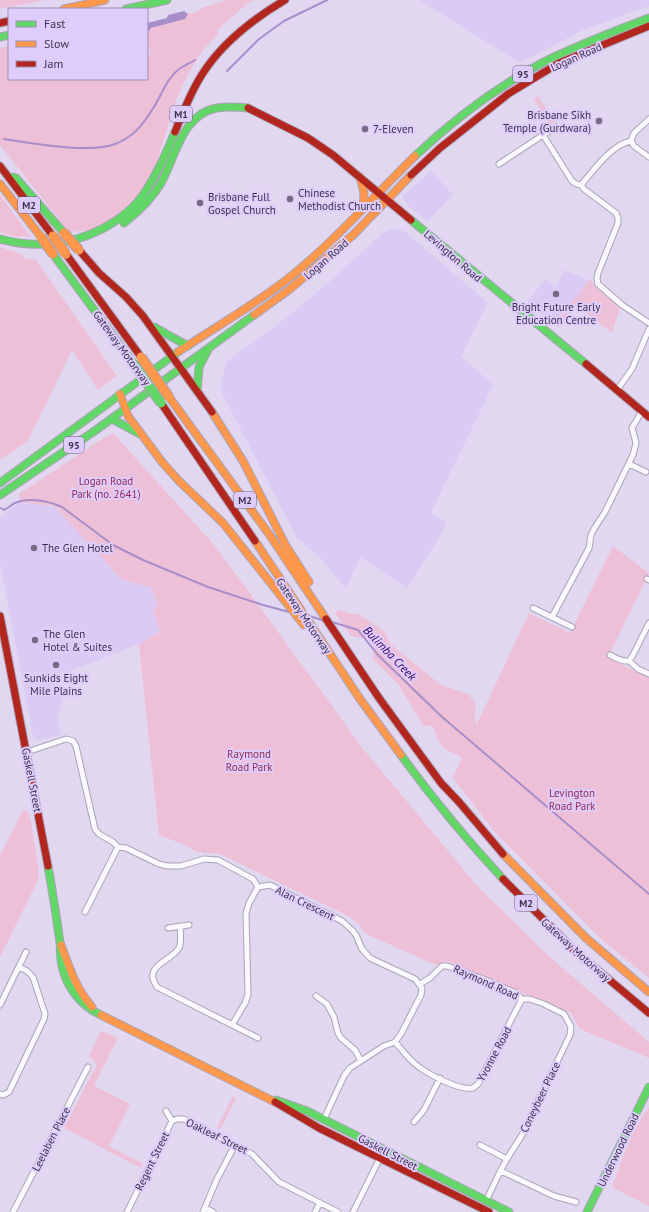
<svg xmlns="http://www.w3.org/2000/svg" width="649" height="1212" font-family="'PT Sans',sans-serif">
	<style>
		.built { fill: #dbcbf4 }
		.green { fill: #eec0d7 }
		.water { fill: #a78eca }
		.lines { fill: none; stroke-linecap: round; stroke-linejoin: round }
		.stream { stroke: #a78eca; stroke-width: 2 }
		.street-casing { stroke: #aba2b8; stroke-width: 7 }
		.fast-casing { stroke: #aba2b8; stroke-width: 9 }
		.slow-casing { stroke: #aba2b8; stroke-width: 9 }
		.jam-casing { stroke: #aba2b8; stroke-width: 9 }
		.street { stroke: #faf9fd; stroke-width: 5 }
		.fast { stroke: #63d668; stroke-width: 7 }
		.slow { stroke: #ff974d; stroke-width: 7 }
		.jam { stroke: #b3261e; stroke-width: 7 }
		.fast-bridge-casing { stroke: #aba2b8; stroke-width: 11; stroke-linecap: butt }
		.slow-bridge-casing { stroke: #aba2b8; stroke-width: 11; stroke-linecap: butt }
		.fast-bridge { stroke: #63d668; stroke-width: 9 }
		.slow-bridge { stroke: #ff974d; stroke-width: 9 }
		.poi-dot { fill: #756c84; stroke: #deccfc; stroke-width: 1.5 }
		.labels { text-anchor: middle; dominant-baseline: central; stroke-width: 4; stroke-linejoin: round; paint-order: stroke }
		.shield { fill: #deccfc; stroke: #6c607f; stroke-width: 1 }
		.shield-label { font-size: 10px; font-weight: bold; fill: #3b324a }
		.street-label { font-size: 11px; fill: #3b324a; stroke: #deccfc }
		.poi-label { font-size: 11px; fill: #3b324a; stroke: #deccfc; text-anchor: start }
		.park-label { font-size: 11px; fill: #942a51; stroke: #deccfc }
		.water-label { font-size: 12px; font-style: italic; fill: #390463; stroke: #deccfc }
	</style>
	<rect width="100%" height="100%" fill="#e1d7f1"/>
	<!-- built -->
	<path class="built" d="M419,0H649V6L581,31L520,63Z
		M431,171L453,195L427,221L410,208L402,197Z
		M394,228L406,232L488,303L461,356L493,385L432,510L433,515L445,521V528L407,588L360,557L346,589L320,557L297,538L220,389L226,362L290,315L329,282L384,232Z
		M564,270L588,280L586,285L554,324L527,302L546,279L556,288Z
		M19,503L54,506L121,579L152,588L158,607L153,609L160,632L139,644L58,676L62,702L58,718L61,734L41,740L35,739L33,736L0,562V518Z"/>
	<!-- green -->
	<path class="green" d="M0,0H45L0,9Z
		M228,0H254L246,5L218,29V34L199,55L184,82L176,100L155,167L147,184L138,196L110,221L95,230L69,232L0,145V48L9,46V79H147V55L151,54L147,37V31L151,28L185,19L188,14L196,12L201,8Z
		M538,96L555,122L550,125L534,99Z
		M0,195L31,237L21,236L16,237L0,232Z
		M0,247L22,254L23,258L36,260L117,376L98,390L72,350L28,441L0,460Z
		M588,280L592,281L595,287L620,308L612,333L575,305L558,327L554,324L586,285Z
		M113,433L216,547L364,750L478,887L552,959L649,1042V1058L580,1029L571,1013L447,961L436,965L366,934L358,923L346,915L220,854L197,852L185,845L159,835L139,644L160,632L153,609L158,607L152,588L121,579L54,506L26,503L20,501L19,494L105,437Z
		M613,546L649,573L608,658L649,678V978L600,938L494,831L453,778L462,758C457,754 453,753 447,750C439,745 436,736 434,727L423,725L398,684L373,659V647L369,639L351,636L335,613L339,610L351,614H359L385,632L389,643L441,685L468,694L476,704L474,719L477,724L529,613L570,633Z
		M23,809L28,813L31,821L39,874L36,884L0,957V856Z
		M101,1031L118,1038L94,1086L130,1104L109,1146L143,1164L141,1168L64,1128L90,1077C96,1069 100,1062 89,1056Z
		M233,1096L236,1098L220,1130L217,1128Z
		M649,1107V1206L612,1187C622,1160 631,1130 649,1107Z"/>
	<!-- water -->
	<path class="water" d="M184,11L188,14L185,19L151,28L147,33V23L167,18L168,15Z"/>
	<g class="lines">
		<!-- stream -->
		<path class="stream" d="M227,71L259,39L284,21L327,0
			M4,139C30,143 91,154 115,144C133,137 142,126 152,110C161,97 166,79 179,69C183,66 190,63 195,60
			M1,508L4,510C8,508 11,505 15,503C29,497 49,501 62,507L113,545L143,560L208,587L263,605L289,612
			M309,616L322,620
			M332,622L358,630L378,655L441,716L649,894"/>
		<defs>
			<path id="street" d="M649,119L634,133L631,141L634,146L649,157
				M543,135L556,127
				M499,164L543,135L572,181L576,184L581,185L584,189L616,213L618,218V223L598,273L597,278L598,284L622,305L649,323
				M581,185C594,170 611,145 631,141
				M617,390L632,369L649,329
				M629,464L646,472
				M647,579L649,580
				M533,608L572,627
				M552,617L589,548L591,535L594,529L605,512L633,455L636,443L632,428L642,411
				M610,655C616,658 622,662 629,661L638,669L649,674
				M629,661L633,655L649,623
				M27,752L66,739L73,741L76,746L95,829L99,834L113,842L118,847L126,848L159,864L167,866H181L204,859L218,860L253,879L258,887L270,885L342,921L352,930L356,935L362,949L370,958L415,979L422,988L421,995L401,1034L395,1042L384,1046L350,1068L344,1076L324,1119
				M85,912L118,847
				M180,926C180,933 182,942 179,948C171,962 142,965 157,987L258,1038
				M168,928L189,925
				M420,984L430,978L442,966H447L481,978L516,993L522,999H530L544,1004L564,1014L571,1027L570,1035L529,1120C525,1134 514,1146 507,1159C499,1172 493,1187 486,1201
				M316,996L327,1004L334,1017L338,1033L341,1038L355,1050L361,1061
				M0,1005L26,952
				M232,1025L245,1003L248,995L246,914L249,903L258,887
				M395,1042C403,1051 410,1061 419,1067C430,1075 460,1091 473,1088L478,1084L522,999
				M0,1094L3,1095L9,1092L44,1019L45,1014L33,977L27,971L19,967
				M172,1121L177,1119H184L252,1154L279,1182L338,1212
				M414,1122L424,1110L440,1078
				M480,1145L507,1159
				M501,1171L554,1196L576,1202
				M205,1208L213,1212
				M13,1212L88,1067
				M127,1212L172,1121L166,1111
				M203,1212L217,1179L235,1145
				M315,1212L320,1203
				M353,1212L380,1158"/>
			<path id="fast" d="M126,9L167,0
				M0,37L9,35
				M415,156C453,120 495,88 542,63C577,45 613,32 649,18
				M13,177L16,178L64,233
				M411,220L586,364
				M124,223C138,212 152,199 161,183C176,156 182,114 217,108C228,106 238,107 248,108
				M0,239C41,250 82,244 117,220C127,213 136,205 143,195C157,175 166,154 175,132
				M53,254L133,363
				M154,327L188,346
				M197,391L199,367L208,350
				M112,419L140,434
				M0,483L178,352
				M0,495L96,430L254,315
				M401,755C432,798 467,840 503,879
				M48,866C52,889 56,913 59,936C61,944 60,952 61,960C64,984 79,1005 101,1015
				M276,1100L307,1111L509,1212
				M587,1212L649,1087"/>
			<path id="slow" d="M64,9L105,0
				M360,177L364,193L363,209
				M0,184L41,237
				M254,315L290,289L353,235L411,175
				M178,352C215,327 255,305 290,277C335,241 373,197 415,156
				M120,394L128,416L162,462L179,481L223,523L304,625
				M169,397L269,534L326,619
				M212,412L243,461L286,546L309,582
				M255,541L360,699L401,755
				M503,854L586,938L649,992
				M61,945C70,969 75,987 92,1007
				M101,1015L275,1102"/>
			<path id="jam" d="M0,23L9,21
				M248,108L308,138L333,155L411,220
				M175,132C183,112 191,91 203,73C223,42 253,19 285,0
				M0,166L53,236
				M411,175L440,148L508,94L559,63L649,26
				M79,250L99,273L126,297L143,316L212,412
				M66,254L141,357
				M586,364L649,417
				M161,403L255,541
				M0,616L48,866
				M326,619L379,698L441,783L459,802L503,854
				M503,879L576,952L649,1013
				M275,1102L319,1128L489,1212"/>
		</defs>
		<!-- street casing -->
		<use href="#street" class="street-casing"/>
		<!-- fast casing -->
		<use href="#fast" class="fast-casing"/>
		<!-- slow casing -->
		<use href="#slow" class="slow-casing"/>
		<!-- jam casing -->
		<use href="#jam" class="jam-casing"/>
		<!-- street -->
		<use href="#street" class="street"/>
		<!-- fast -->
		<use href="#fast" class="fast"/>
		<!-- slow -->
		<use href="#slow" class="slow"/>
		<!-- jam -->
		<use href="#jam" class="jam"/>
		<defs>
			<path id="fast-bridge" d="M133,363L161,403"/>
			<path id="slow-bridge" d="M64,233L79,250
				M53,236L66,254
				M41,237L53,254
				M141,357L169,397"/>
		</defs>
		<!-- fast-bridge casing -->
		<use href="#fast-bridge" class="fast-bridge-casing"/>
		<!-- slow-bridge casing -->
		<use href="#slow-bridge" class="slow-bridge-casing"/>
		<!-- fast-bridge -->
		<use href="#fast-bridge" class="fast-bridge"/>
		<!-- slow-bridge -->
		<use href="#slow-bridge" class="slow-bridge"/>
	</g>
	<!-- markers -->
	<g class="poi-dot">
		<circle cx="599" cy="121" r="4"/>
		<circle cx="365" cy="129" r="4"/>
		<circle cx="290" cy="199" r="4"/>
		<circle cx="200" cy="203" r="4"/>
		<circle cx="556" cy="294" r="4"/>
		<circle cx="34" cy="548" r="4"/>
		<circle cx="35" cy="640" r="4"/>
		<circle cx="56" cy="665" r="4"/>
	</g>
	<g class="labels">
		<!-- shield labels -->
		<g class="shield">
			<rect x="513" y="66" width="20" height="16" rx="3"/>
			<rect x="170" y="106" width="22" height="16" rx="3"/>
			<rect x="18" y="197" width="22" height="16" rx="3"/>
			<rect x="64" y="437" width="20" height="16" rx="3"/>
			<rect x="234" y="492" width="22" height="16" rx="3"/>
			<rect x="515" y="895" width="22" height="16" rx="3"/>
		</g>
		<g class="shield-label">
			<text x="523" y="74">95</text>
			<text x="181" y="114">M1</text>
			<text x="29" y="205">M2</text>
			<text x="74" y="445">95</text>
			<text x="245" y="500">M2</text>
			<text x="526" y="903">M2</text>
		</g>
		<!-- street labels -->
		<g class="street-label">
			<text transform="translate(576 57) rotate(-24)">Logan Road</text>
			<text transform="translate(453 256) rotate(41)">Levington Road</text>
			<text transform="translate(326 259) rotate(-41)">Logan Road</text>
			<text transform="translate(122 348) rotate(54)">Gateway Motorway</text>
			<text transform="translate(304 616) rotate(56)">Gateway Motorway</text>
			<text transform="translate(32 780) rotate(79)">Gaskell Street</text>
			<text transform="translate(305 903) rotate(26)">Alan Crescent</text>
			<text transform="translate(576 950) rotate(42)">Gateway Motorway</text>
			<text transform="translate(486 982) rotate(24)">Raymond Road</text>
			<text transform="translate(494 1054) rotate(-62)">Yvonne Road</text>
			<text transform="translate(540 1097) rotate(-64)">Coneybeer Place</text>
			<text transform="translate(217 1136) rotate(26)">Oakleaf Street</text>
			<text transform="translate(51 1139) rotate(-63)">Leelaben Place</text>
			<text transform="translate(618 1150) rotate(-64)">Underwood Road</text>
			<text transform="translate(388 1152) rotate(27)">Gaskell Street</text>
			<text transform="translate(152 1161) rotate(-64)">Regent Street</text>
		</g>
		<!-- poi labels -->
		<g class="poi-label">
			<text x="591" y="115" text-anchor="end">Brisbane Sikh<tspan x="591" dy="13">Temple (Gurdwara)</tspan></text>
			<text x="373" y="129">7-Eleven</text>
			<text x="298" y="193">Chinese<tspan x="298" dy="13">Methodist Church</tspan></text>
			<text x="208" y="197">Brisbane Full<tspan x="208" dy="13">Gospel Church</tspan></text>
			<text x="556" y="307" text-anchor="middle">Bright Future Early<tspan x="556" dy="13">Education Centre</tspan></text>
			<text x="42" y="548">The Glen Hotel</text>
			<text x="43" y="634">The Glen<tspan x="43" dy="13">Hotel &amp; Suites</tspan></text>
			<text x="56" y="678" text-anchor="middle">Sunkids Eight<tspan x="56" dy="13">Mile Plains</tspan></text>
		</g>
		<!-- park labels -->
		<g class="park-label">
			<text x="106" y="481">Logan Road<tspan x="106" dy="13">Park (no. 2641)</tspan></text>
			<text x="249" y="754">Raymond<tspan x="249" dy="13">Road Park</tspan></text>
			<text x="572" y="793">Levington<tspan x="572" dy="13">Road Park</tspan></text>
		</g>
		<!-- water labels -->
		<g class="water-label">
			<text transform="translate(390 653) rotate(46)">Bulimba Creek</text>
		</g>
	</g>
	<!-- legend -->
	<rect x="8" y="8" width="140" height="72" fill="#deccfc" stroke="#9d8eb5"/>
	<rect x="16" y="21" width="20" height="6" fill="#63d668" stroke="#9d8eb5"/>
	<text x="44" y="28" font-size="12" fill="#3b324a">Fast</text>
	<rect x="16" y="41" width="20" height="6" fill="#ff974d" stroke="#9d8eb5"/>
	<text x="44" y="48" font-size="12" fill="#3b324a">Slow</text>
	<rect x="16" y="61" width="20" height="6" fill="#b3261e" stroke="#9d8eb5"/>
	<text x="44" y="68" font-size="12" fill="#3b324a">Jam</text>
</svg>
